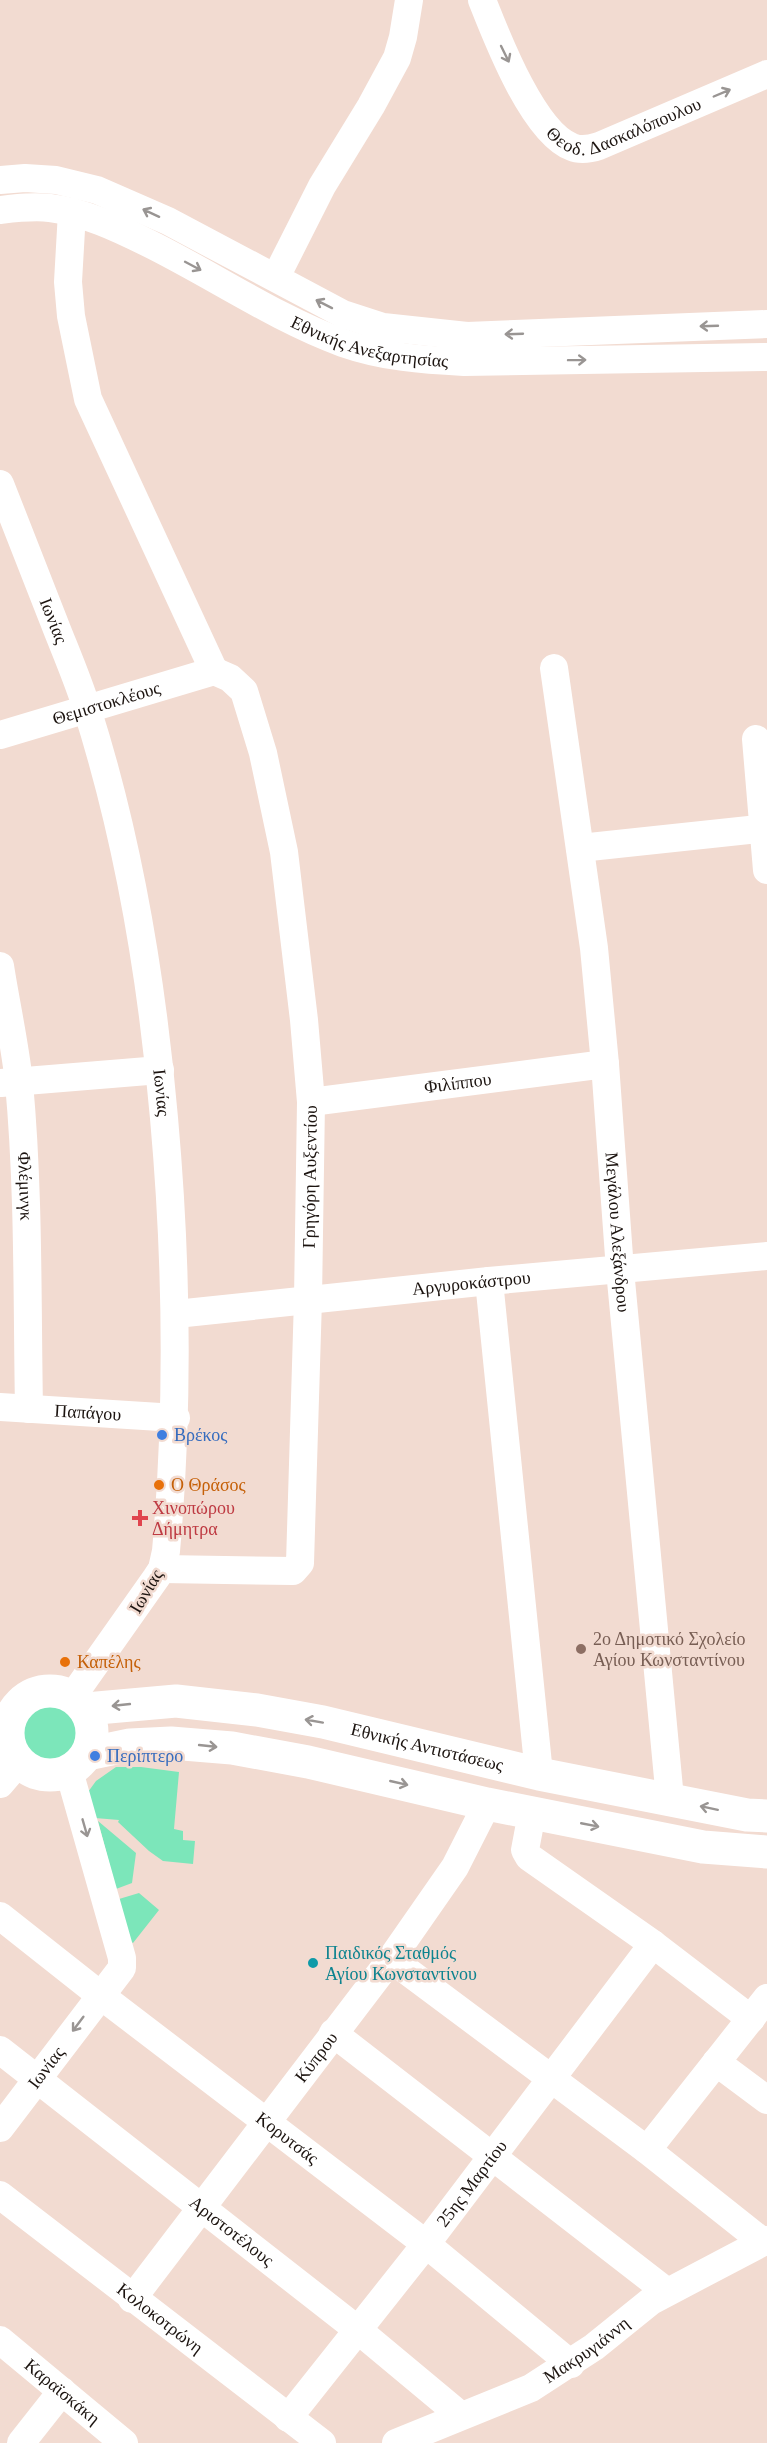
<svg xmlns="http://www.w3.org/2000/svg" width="767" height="2443" font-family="'Times New Roman',serif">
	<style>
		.green { fill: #7ce6ba }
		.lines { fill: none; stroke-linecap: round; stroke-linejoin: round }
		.minor { stroke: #fff; stroke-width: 28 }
		.major { stroke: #fff; stroke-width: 33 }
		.oneway { stroke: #999593 }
		.shop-dot { fill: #3f7fe0; stroke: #f2dbd1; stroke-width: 2 }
		.food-dot { fill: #e8710a; stroke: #f2dbd1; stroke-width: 2 }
		.health-dot { fill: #e0444e; stroke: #f2dbd1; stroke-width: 2 }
		.education-dot { fill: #8d6e63; stroke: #f2dbd1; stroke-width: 2 }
		.culture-dot { fill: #0f9aa8; stroke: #f2dbd1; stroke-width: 2 }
		.labels { text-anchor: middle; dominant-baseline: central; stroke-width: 5; stroke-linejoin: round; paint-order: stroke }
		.street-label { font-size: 18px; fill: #1c1410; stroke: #f2dbd1 }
		.shop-label { font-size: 18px; fill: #366cbe; stroke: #f2dbd1; text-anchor: start }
		.food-label { font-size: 18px; fill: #c56008; stroke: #f2dbd1; text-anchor: start }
		.health-label { font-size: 18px; fill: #be3a42; stroke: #f2dbd1; text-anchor: start }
		.education-label { font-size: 18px; fill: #785e54; stroke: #f2dbd1; text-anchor: start }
		.culture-label { font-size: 18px; fill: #0d838f; stroke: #f2dbd1; text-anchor: start }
	</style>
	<rect width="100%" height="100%" fill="#f2dbd1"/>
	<!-- green -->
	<path class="green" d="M21 1733a28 28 0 1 1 56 0a28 28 0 1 1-56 0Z
		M116,1767H141L179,1772L174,1829L183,1831V1840L195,1841L193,1864L163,1861L149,1851L118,1822L119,1820L95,1818L88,1792L96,1781Z
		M98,1821L136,1853L132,1883L116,1889Z
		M139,1893L159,1910L133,1943L130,1941L119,1899Z"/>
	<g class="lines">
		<!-- minor -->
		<g class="minor">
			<path id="s1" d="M482,0C497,38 533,132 572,147C581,151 590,149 599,146L767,74"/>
			<path d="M0,180L25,178L56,180L97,190L168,221L343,314L383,327L467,336L767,324"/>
			<path id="s2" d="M0,210C17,208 33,206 50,208C84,212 118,228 148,243C213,275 275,318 343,343C383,357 423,360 464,362L767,357"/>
			<path d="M72,212L68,282L71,316L88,399L214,671"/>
			<path d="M276,277L322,186L371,106L397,58L403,37L409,0"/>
			<path id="s3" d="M0,484C19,533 38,582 58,632C68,657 79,683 87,709C129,841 152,980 164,1118C177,1263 179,1405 166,1551L162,1569L156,1578L72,1697"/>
			<path id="s4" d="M554,668L594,948L605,1064L620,1270L670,1799"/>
			<path id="s5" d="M0,735L214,671"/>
			<path d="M756,739L767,870"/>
			<path d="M580,848L767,828"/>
			<path id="s6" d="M0,966C6,1005 15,1044 19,1083C29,1191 27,1300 29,1409"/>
			<path d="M1,1083L160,1070"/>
			<path id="s7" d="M311,1102L605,1064"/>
			<path d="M489,1281L539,1774"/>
			<path id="s8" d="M176,1314L489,1281L767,1256"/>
			<path id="s9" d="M0,1407L176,1418"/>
			<path id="s10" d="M162,1569L293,1571L300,1563L308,1299L311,1102L304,1020L284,852L263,753L244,691L230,678L214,671"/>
			<path d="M0,1784L19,1762"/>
			<path d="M532,1813L525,1850L529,1857L653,1944L751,2019"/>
			<path id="s11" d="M0,1916L100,1995L426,2244L571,2364"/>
			<path d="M391,1959L647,2150L763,2242"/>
			<path d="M333,2033L666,2291"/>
			<path id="s12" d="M0,2050L358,2330L460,2415"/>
			<path d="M716,2062L767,2100"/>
			<path id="s13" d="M0,2128L122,1968V1958L69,1771"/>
			<path d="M647,2150L767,1998"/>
			<path id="s14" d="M0,2195L322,2443"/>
			<path id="s15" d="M132,2299L391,1959L455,1867L487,1804"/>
			<path id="s16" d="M0,2340L124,2443"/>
			<path id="s17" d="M288,2418L426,2244L653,1944"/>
			<path d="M21,2443L62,2391"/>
			<path id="s18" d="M396,2443L531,2388L594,2347L651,2301L767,2240"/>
		</g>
		<!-- major -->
		<g class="major">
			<circle cx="50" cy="1733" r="42"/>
			<path id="s19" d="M86,1709L176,1701L257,1710L323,1722L539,1774L747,1815L767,1816"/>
			<path d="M87,1754L130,1745L171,1743L232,1748L308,1762L487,1804L703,1847L767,1852"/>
		</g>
	</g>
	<!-- one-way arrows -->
	<defs><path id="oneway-shaft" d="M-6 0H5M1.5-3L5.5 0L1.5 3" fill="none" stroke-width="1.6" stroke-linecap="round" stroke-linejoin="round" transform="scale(1.5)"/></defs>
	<g class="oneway">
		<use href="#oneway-shaft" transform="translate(505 54) rotate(64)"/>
		<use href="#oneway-shaft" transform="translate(722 93) rotate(-23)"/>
		<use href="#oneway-shaft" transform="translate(151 213) rotate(-155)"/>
		<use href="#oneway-shaft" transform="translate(193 266) rotate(28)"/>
		<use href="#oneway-shaft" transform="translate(324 304) rotate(-153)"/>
		<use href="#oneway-shaft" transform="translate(709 326) rotate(178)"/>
		<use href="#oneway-shaft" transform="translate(514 334) rotate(178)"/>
		<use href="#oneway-shaft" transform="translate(577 360) rotate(-1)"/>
		<use href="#oneway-shaft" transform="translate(121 1705) rotate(174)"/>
		<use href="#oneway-shaft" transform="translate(314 1721) rotate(-170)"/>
		<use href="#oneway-shaft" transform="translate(208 1746) rotate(6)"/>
		<use href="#oneway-shaft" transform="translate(399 1783) rotate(13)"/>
		<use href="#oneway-shaft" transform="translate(709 1808) rotate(-168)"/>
		<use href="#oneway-shaft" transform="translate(590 1825) rotate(11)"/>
		<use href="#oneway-shaft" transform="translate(85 1828) rotate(74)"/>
		<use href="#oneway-shaft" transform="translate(78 2024) rotate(127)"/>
	</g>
	<!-- markers -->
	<g class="shop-dot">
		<circle cx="162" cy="1435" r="6"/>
		<circle cx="95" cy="1756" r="6"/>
	</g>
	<g class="food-dot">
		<circle cx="159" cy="1485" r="6"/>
		<circle cx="65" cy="1662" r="6"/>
	</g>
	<path class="health-dot" d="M137 1509h6v6h6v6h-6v6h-6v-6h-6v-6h6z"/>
	<circle class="education-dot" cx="581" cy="1649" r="6"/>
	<circle class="culture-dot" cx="313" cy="1963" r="6"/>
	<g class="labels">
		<!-- street labels -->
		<g class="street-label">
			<text stroke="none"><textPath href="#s1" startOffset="230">Θεοδ. Δασκαλόπουλου</textPath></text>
			<text stroke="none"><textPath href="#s2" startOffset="400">Εθνικής Ανεξαρτησίας</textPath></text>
			<text stroke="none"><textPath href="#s3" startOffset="147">Ιωνίας</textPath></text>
			<text stroke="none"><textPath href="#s5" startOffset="111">Θεμιστοκλέους</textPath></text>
			<text stroke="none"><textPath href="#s7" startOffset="148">Φιλίππου</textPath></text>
			<text stroke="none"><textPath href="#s3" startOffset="633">Ιωνίας</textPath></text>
			<text stroke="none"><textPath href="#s10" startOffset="528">Γρηγόρη Αυξεντίου</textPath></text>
			<text stroke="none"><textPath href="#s6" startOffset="222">Φλέμινγκ</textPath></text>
			<text stroke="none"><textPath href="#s4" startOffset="568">Μεγάλου Αλεξάνδρου</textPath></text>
			<text stroke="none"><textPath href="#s8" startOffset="297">Αργυροκάστρου</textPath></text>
			<text stroke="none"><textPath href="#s9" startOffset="88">Παπάγου</textPath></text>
			<text transform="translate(146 1591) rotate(-59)">Ιωνίας</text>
			<text stroke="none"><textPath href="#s19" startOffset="346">Εθνικής Αντιστάσεως</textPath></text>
			<text stroke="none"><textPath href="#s15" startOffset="304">Κύπρου</textPath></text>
			<text stroke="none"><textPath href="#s13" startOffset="76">Ιωνίας</textPath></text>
			<text stroke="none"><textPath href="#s11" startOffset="363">Κορυτσάς</textPath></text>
			<text stroke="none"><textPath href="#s17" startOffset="298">25ης Μαρτίου</textPath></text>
			<text stroke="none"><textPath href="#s12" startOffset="294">Αριστοτέλους</textPath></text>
			<text stroke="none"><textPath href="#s14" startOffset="202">Κολοκοτρώνη</textPath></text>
			<text stroke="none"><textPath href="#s18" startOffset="213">Μακρυγιάννη</textPath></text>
			<text stroke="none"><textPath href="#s16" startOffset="81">Καραϊσκάκη</textPath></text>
		</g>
		<!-- shop labels -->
		<g class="shop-label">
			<text x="174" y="1435">Βρέκος</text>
			<text x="107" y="1756">Περίπτερο</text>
		</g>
		<!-- food labels -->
		<g class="food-label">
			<text x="171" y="1485">Ο Θράσος</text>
			<text x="77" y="1662">Καπέλης</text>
		</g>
		<!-- health labels -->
		<g class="health-label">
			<text x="152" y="1508">Χινοπώρου<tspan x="152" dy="21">Δήμητρα</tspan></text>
		</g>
		<!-- education labels -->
		<g class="education-label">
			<text x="593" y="1639">2ο Δημοτικό Σχολείο<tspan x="593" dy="21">Αγίου Κωνσταντίνου</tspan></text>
		</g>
		<!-- culture labels -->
		<g class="culture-label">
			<text x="325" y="1953">Παιδικός Σταθμός<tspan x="325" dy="21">Αγίου Κωνσταντίνου</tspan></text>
		</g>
	</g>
</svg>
